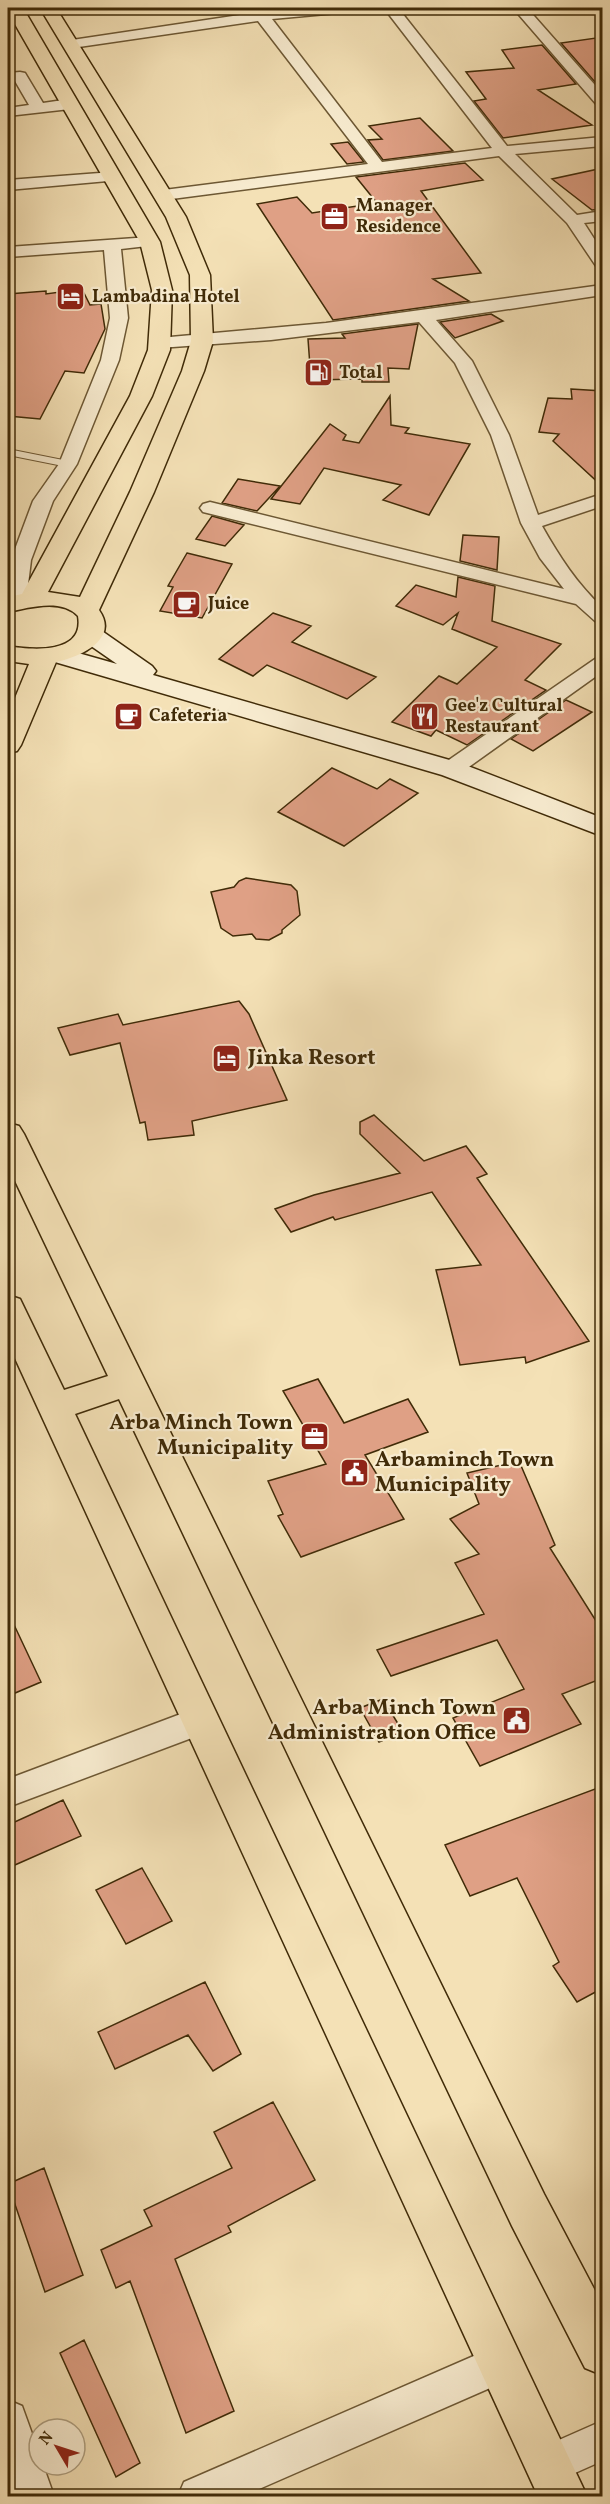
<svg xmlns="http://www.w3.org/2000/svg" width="610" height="2504" font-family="Vollkorn,serif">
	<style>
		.building { fill: #dfa085; stroke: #402b08; stroke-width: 1.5 }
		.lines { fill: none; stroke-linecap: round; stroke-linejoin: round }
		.lane-casing { stroke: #6d5834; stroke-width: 2 }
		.street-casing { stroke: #6d5834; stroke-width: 3 }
		.secondary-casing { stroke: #402b08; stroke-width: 3 }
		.highway-casing { stroke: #402b08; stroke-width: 3 }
		.lane { fill: #f8ecd0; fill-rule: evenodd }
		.street { fill: #f8ecd0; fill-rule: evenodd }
		.secondary { fill: #f8ecd0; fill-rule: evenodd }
		.highway { fill: #f4e1b6; fill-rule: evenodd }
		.labels { text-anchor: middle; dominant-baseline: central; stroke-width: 4.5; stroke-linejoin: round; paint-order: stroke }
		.far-poi-label { font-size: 18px; font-weight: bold; fill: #402b08; stroke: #f8ecd0; text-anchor: start }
		.poi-label { font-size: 22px; font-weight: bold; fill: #402b08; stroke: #f8ecd0; text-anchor: start }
	</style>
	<rect width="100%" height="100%" fill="#f4e1b6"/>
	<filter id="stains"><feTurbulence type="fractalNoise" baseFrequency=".00333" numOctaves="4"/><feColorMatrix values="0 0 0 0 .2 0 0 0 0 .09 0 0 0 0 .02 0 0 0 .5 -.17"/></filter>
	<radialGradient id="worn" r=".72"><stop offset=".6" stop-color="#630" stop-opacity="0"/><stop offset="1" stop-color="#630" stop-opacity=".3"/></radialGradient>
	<!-- building -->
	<path class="building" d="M603,37V80L595,82L561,43Z
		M542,45L576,84L538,90L592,125L503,138L474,101L486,99L466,72L514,68L502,50Z
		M420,118L453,151L383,160L368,140L382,139L369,126Z
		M348,142L364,162L347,164L331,144Z
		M465,163L483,180L421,191L481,273L433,279L469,301L333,320L257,204L297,197L312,213L377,203L356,177Z
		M603,168V209L592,210L552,179Z
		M82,289L90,305L101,304L105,329L84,373L65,371L40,419L8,416V294L46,291V294Z
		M491,314L503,321L455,338L440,322Z
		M418,324L409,369L388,368L389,382H362V379L311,380L308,339L345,338L342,334Z
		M571,389L603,391V487L553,441L559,434L539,432L548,398L572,399Z
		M390,396L391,425L409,428L405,433L470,444L429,515L383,500L401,485L324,468L300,504L271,499L330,424L346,435L343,440L359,443Z
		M238,479L280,486L257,511L222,503Z
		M212,516L244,525L225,546L196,539Z
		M463,535L499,537L497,570L460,561Z
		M187,553L232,564L202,618L160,611L173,587L168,586Z
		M458,577L495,586L492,621L561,644L525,680L546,690L467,745L436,730L431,736L392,722L439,676L457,684L497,647L452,629L458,613L443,625L396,606L416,585L456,597Z
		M273,613L311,626L292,642L376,677L347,699L267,665L253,676L219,659Z
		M566,700L592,712L533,751L511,739Z
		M332,768L377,789L390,779L418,793L344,846L278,812Z
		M246,878L291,885L297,891L300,915L282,930V933L269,940L256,939L252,934L233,936L221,928L211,892L234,887L239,881Z
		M239,1001L249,1014L287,1100L192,1121L194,1135L148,1140L145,1122L140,1123L120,1043L70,1055L58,1028L118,1014L123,1025Z
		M374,1115L424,1161L466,1146L487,1174L477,1178L589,1341L526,1363L525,1357L460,1365L436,1270L481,1265L432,1192L335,1220L333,1217L291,1232L275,1209L314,1195L400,1173L360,1134V1122Z
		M318,1379L344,1423L408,1399L428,1432L365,1455L404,1519L301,1557L278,1516L283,1514L268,1481L326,1464L283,1391Z
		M519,1461L555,1545L550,1548L603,1632V1678L562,1694L581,1724L480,1766L453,1718L524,1689L497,1640L391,1676L377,1650L484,1614L455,1563L479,1554L450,1519L479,1504L467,1473Z
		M8,1612L41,1682L8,1696Z
		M383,1699L403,1732L379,1742L360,1708Z
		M603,1786V1988L577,2002L553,1966L559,1962L517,1878L470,1896L445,1845Z
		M63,1800L81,1836L8,1868V1825Z
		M142,1868L172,1921L126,1944L96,1890Z
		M205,1982L241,2054L213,2071L188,2035L115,2069L98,2032Z
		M273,2102L315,2180L228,2226L231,2232L175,2259L234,2411L186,2433L130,2281L116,2288L101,2250L152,2226L144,2210L232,2168L214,2132Z
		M44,2168L83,2275L45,2292L8,2184Z
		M84,2340L140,2463L116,2477L60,2353Z"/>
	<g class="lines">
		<defs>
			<path id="lane" d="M8,449L68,461L73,464L68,467L8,455Z"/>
			<path id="street" d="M249,8H263L266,11L308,8H355L353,11L348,12L272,19L382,162L492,148L384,8H398L507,146L602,137V146L515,154L577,215L602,211V221L584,223L602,251V267L596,266L567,223L499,156L164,200L158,198L156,195L158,192L164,190L368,164L258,21L72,48L65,44L72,40L253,13Z
				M513,8H527L602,93V106L597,105Z
				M20,72L25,73L43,103L70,99L78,104L70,109L8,116V108L29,105L15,81H8V73Z
				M113,172L119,174L121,177L119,180L8,190V180Z
				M150,237L156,239L158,242L156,245L121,249L128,318L119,360L77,464L53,501L31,560L26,601L23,605H9L8,588L11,560L33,501L59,464L101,360L110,318L104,250L8,257V247Z
				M602,285V295L436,320L472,361L509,435L538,515L602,494V506L542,526C559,556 577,584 602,607V623L595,621L576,604L203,512L200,508L203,504L210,502L564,589L540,558L521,523L491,435L455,363L419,322L271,340L159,348L153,347L150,343L153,339L159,338L326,323Z
				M602,657V672L459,774L451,776L443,774L440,769L443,764L595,659Z
				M202,1706L213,1710L218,1720L213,1730L8,1807V1779Z
				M499,2345L513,2350L518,2364L513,2378L243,2496H178L184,2482Z
				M8,2400L22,2406L39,2453V2465H43L54,2496H14L8,2477Z
				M602,2421V2461L548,2485L534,2479L528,2465L534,2451Z"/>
			<path id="secondary" d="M90,626L99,629L152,666L156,671L153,675L460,763L602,818V836L442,775L48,660L44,655L48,650L57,647L117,664L81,639L77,634L81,629Z"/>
			<path id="highway" d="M8,8H23L160,242L172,290L170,350L152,396L48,592L80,597L130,492L182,371L191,341L190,275L166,217L40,8H56L186,217L210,275L213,341L204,371L154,492L99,610C120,640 79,657 56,662L21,745L17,751L8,753V715L29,664L8,661V646C31,650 85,655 78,616C61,598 29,608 8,612V597L22,594L130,396L148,350L152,290L140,242L8,12Z
				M8,1123L19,1126L24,1134L544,2194L602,2304V2375L585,2368L512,2226L119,1399L75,1414L587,2496H538L8,1343V1295L20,1299L64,1390L108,1376L8,1166Z"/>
		</defs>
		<!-- lane casing -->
		<use href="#lane" class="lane-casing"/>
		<!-- street casing -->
		<use href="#street" class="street-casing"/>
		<!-- secondary casing -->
		<use href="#secondary" class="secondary-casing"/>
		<!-- highway casing -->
		<use href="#highway" class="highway-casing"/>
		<!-- lane -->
		<use href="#lane" class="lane"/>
		<!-- street -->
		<use href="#street" class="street"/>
		<!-- secondary -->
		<use href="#secondary" class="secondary"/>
		<!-- highway -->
		<use href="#highway" class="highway"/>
	</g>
	<!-- icons -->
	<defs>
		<symbol id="office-square" viewBox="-11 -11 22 22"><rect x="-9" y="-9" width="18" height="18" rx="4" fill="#8f2418" stroke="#f8ecd0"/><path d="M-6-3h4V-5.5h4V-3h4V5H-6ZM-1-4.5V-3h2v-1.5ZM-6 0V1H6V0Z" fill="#fff"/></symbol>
		<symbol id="hotel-square" viewBox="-11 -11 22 22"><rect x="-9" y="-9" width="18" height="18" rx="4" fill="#8f2418" stroke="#f8ecd0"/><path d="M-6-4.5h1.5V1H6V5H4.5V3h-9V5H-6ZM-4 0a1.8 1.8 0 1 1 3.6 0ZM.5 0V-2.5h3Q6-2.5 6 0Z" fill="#fff"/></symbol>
		<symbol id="fuel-square" viewBox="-11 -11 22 22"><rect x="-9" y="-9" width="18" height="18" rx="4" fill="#8f2418" stroke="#f8ecd0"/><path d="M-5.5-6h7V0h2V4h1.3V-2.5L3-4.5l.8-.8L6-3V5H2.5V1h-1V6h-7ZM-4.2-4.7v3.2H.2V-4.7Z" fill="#fff"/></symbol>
		<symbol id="cafe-square" viewBox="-11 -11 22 22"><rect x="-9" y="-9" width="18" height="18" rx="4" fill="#8f2418" stroke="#f8ecd0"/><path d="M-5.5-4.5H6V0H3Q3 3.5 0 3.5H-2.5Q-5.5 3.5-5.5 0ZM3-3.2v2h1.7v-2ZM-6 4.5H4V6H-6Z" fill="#fff"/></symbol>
		<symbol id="restaurant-square" viewBox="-11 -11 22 22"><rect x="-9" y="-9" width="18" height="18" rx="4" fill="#8f2418" stroke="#f8ecd0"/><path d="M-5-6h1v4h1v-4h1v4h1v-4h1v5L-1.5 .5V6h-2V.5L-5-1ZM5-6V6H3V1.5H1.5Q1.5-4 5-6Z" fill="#fff"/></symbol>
		<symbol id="civic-square" viewBox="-11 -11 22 22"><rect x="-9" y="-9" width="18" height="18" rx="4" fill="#8f2418" stroke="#f8ecd0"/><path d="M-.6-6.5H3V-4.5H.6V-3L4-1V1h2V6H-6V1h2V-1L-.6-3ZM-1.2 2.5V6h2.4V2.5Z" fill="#fff"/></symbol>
	</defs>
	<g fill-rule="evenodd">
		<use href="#office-square" x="318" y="200" width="33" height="33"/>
		<use href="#hotel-square" x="54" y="280" width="33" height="33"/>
		<use href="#fuel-square" x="302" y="356" width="33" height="33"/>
		<use href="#cafe-square" x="170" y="588" width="33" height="33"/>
		<use href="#cafe-square" x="112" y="700" width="33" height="33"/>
		<use href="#restaurant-square" x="408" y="700" width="33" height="33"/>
		<use href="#hotel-square" x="210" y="1042" width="33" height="33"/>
		<use href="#office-square" x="298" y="1420" width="33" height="33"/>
		<use href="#civic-square" x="338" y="1456" width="33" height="33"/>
		<use href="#civic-square" x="500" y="1704" width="33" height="33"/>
	</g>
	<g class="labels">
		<!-- far-poi labels -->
		<g class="far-poi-label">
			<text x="356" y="206">Manager<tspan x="356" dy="21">Residence</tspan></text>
			<text x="92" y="297">Lambadina Hotel</text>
			<text x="339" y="373">Total</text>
			<text x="208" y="604">Juice</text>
			<text x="445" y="706">Gee'z Cultural<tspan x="445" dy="21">Restaurant</tspan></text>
			<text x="149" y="716">Cafeteria</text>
		</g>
		<!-- poi labels -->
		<g class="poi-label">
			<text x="248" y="1058">Jinka Resort</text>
			<text x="293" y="1423" text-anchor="end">Arba Minch Town<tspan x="293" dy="25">Municipality</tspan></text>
			<text x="375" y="1460">Arbaminch Town<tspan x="375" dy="25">Municipality</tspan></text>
			<text x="496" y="1708" text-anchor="end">Arba Minch Town<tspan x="496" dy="25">Administration Office</tspan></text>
		</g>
	</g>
	<!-- margin -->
	<rect width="610" height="2504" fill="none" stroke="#f4e1b6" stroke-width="30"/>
	<rect x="9" y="9" width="592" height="2486" fill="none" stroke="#402b08" stroke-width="3"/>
	<rect x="15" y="15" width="580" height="2474" fill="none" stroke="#402b08" stroke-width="1.5"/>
	<!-- north arrow -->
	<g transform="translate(57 2447) rotate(309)"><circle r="28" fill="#f8ecd0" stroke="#ae9f80" stroke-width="1.5"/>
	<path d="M0-4.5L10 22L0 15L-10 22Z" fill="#8f2418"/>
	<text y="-9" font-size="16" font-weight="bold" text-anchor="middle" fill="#402b08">N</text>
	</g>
	<rect width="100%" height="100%" filter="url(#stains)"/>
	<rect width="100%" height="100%" fill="url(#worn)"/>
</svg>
